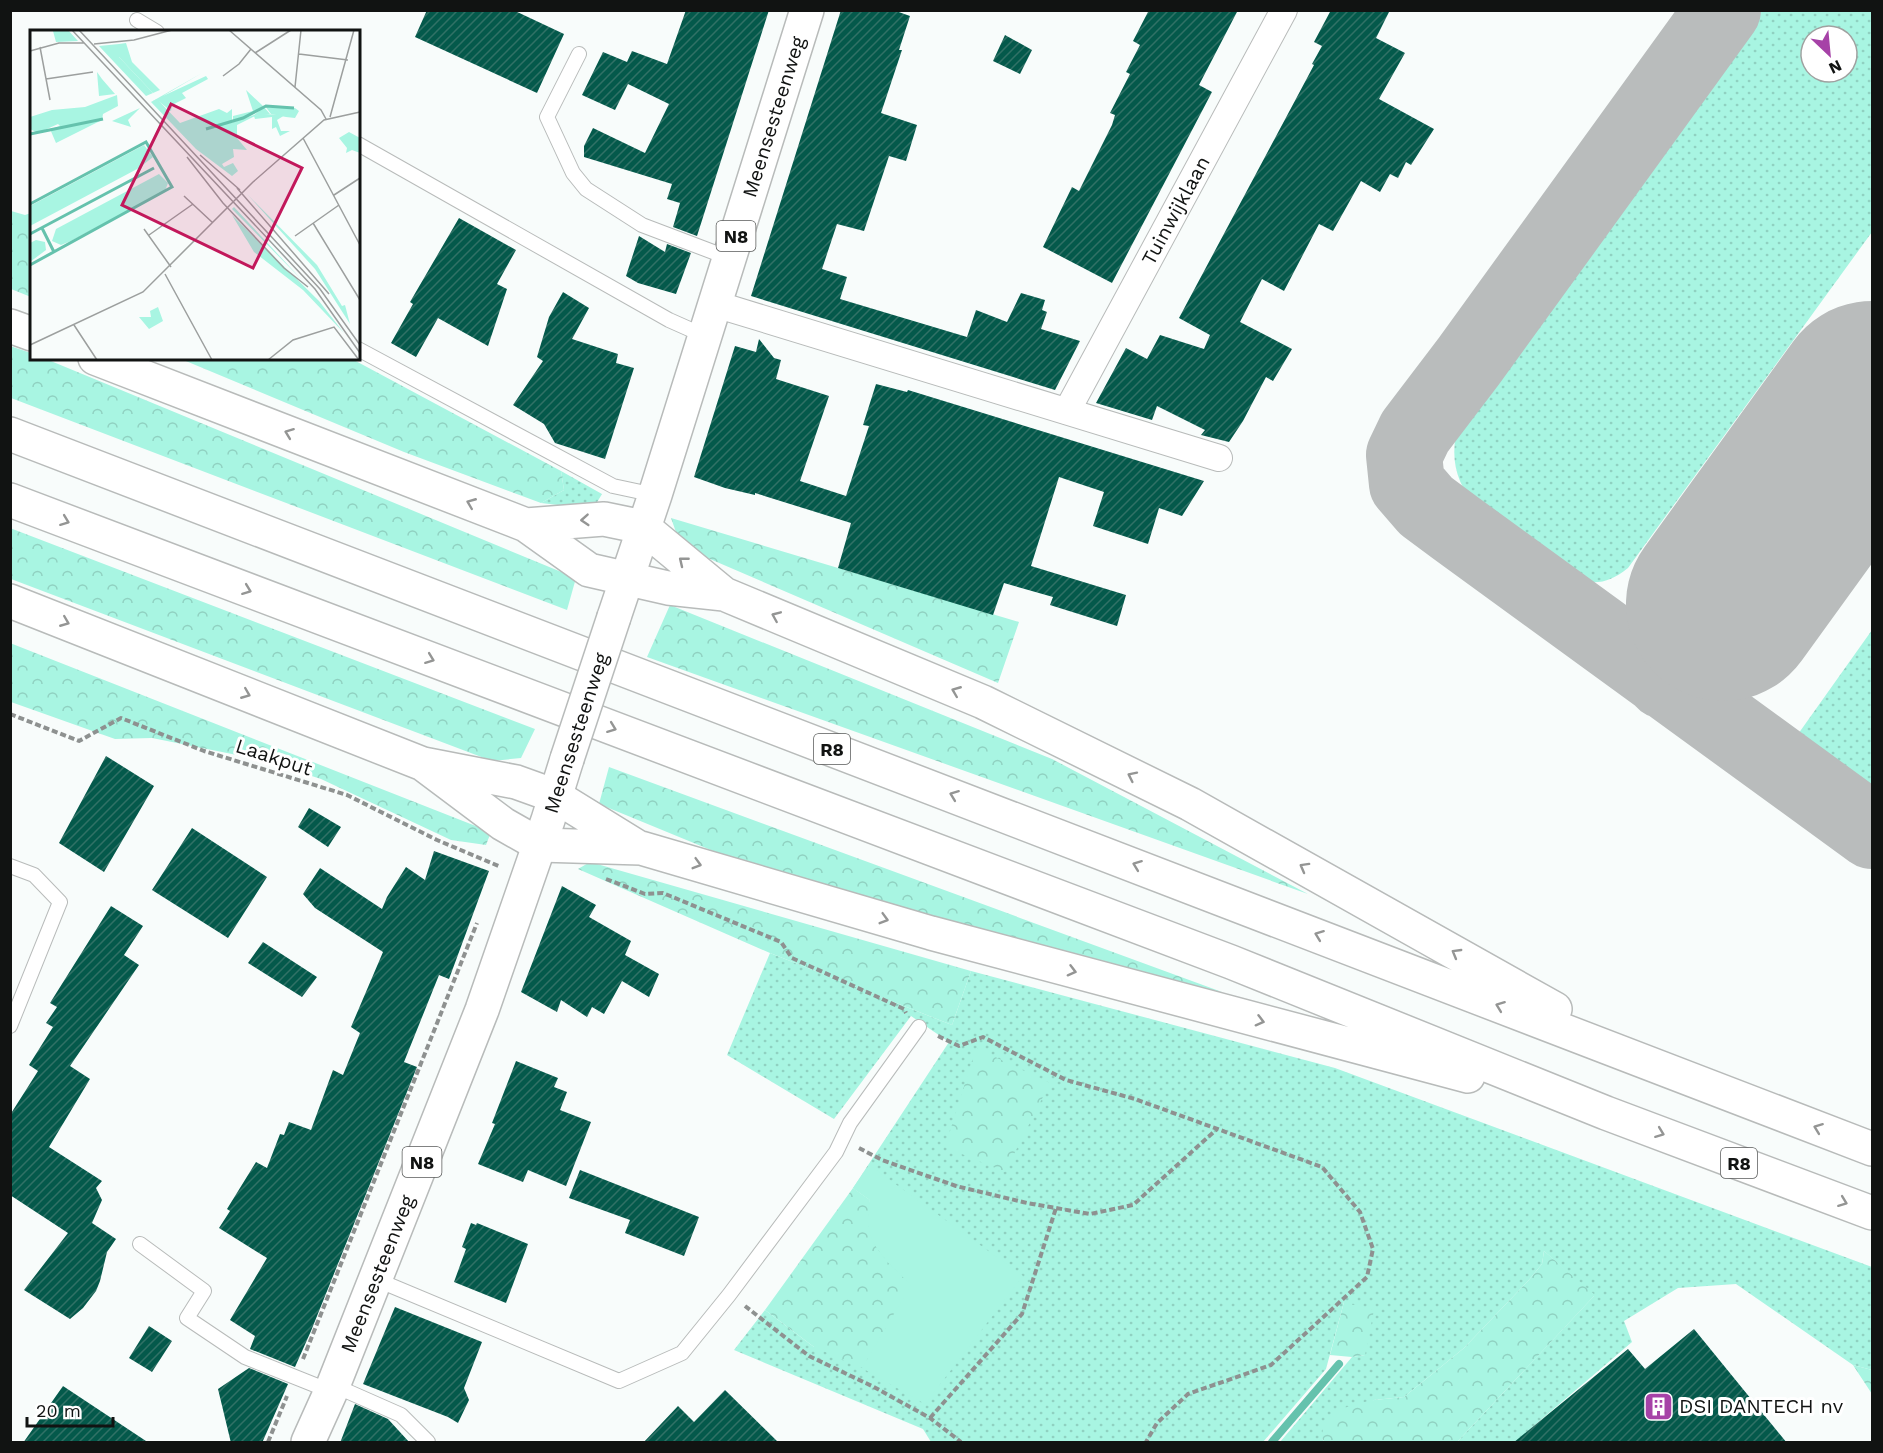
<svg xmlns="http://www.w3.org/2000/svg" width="1883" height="1453" font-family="'Work Sans',sans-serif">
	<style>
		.grass { fill: url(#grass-dots); fill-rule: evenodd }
		.forest { fill: url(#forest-crowns) }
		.park { fill: #a8f5e2 }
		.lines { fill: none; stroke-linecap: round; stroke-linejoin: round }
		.stream { stroke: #65c2ad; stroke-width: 8 }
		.taxiway { stroke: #b9bcbc; stroke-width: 76 }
		.runway { stroke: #b9bcbc; stroke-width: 194 }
		.building { fill: url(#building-hatch) }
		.service-casing { stroke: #b8bbba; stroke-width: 16 }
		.minor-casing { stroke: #b8bbba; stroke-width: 28 }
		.primary-casing { stroke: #b8bbba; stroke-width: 36 }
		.motorway-casing { stroke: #b8bbba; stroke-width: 36 }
		.path { stroke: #8e9190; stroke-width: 4; stroke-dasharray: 6 3; stroke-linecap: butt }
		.service { stroke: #fff; stroke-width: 14 }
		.minor { stroke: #fff; stroke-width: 26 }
		.primary { stroke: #fff; stroke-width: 33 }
		.motorway { stroke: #fff; stroke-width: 33 }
		.primary-bridge-casing { stroke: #b8bbba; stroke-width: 36; stroke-linecap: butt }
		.primary-bridge { stroke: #fff; stroke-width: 33 }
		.oneway { stroke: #949594 }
		.labels { text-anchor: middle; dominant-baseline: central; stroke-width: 6; stroke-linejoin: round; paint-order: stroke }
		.shield { fill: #fff; stroke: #585a59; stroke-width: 1.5 }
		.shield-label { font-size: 18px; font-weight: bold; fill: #111312 }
		.street-label { font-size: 20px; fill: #111312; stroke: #fff }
		.poi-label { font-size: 20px; fill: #111312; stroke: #fff; text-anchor: start }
		.inset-river { fill: none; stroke: #65c2ad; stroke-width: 3 }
		.inset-road { fill: none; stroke: #9c9f9e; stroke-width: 1.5 }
		.view { fill: #c2185b; fill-opacity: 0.15; stroke: #c2185b; stroke-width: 3 }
		.inset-edge { fill: none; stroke: #111312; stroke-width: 3 }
	</style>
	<defs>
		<pattern id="grass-dots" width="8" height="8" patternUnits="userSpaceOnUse" patternTransform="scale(1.5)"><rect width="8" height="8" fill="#a8f5e2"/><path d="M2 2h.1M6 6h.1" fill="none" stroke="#90d1c1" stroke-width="1.8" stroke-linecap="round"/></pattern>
		<pattern id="forest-crowns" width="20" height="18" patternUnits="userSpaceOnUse" patternTransform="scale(1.5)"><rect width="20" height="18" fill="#a8f5e2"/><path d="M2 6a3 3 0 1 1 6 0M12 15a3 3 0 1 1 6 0" fill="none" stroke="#90d1c1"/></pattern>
		<pattern id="building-hatch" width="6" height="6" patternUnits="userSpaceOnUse" patternTransform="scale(1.5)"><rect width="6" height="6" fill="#04594b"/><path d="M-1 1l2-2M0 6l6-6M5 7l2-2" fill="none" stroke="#317166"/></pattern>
	</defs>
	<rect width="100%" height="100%" fill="#f8fcfb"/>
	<!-- grass -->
	<path class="grass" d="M1752,11H1872V232L1628,568C1610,582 1599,585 1576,580L1480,511C1453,481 1449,455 1460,417ZM1811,36H1847V72H1811Z
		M561,471L602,494L596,504L583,508L541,503L564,490Z
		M1872,630V797L1796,740V737Z
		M770,953L952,1025L971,971L1335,1068L1872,1267V1370L1853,1365L1736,1284L1678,1288L1624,1321L1632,1342L1515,1442H1457L1594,1296L1544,1251L1542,1264L1528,1281L1464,1348L1404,1397L1374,1400L1322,1438L1324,1442H1280L1352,1357L1365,1355L1344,1302L1326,1369L1263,1442H931L923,1429L734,1350L765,1310L814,1347L870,1200L853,1188L949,1042L911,1016L834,1119L727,1055Z"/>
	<!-- forest -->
	<path class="forest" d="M11,211L25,215L31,213V297L11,289Z
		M10,346L31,353L32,358L46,359L576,578L567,610L11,398Z
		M181,359H352L561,471L564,490L541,503L404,452Z
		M671,518L1019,622L998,683L689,550L677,535Z
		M10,528L535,729L521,758L492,761L11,579Z
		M670,605L1052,759L1308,894L647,657Z
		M10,643L491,832L486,845L451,840L321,779L290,769L232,754L152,738L115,739L11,702Z
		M609,767L1222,992L1158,979L735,860L599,804Z
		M590,862L971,971L952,1025L770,953L578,869Z
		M976,1048L1050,1083L1005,1172L945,1147Z
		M853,1188L870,1200C861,1240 884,1260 912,1285L862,1368L814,1347L765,1310Z
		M1544,1251L1595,1295L1457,1442H1324L1322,1438L1323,1427L1339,1410L1355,1404L1374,1400L1404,1397L1464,1348L1528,1281L1542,1264Z
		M1344,1302L1374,1310L1365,1355L1352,1357L1330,1355Z
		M1853,1365L1872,1370V1394Z"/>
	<!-- park -->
	<path class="park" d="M869,1165L1023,1276L925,1404L862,1368L911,1285C884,1258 861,1242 870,1200L853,1188Z"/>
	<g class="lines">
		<!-- stream -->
		<path class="stream" d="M1272,1442L1339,1364"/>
		<!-- taxiway -->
		<path class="taxiway" d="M1723,10L1469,361L1415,432L1404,455L1407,484L1426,506L1457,529L1872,831
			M1664,681L1723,604"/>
		<!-- runway -->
		<path class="runway" d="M1723,604L1872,398"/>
	</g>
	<!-- building -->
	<path class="building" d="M427,10H513L564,34L537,93L415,37Z
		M686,10H769L697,236L673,227L680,203L667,199L672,184L584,157V146L593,128L645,153L669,104L628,84L615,110L582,95L603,52L627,62L632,51L667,64Z
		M841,10H893L910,16L899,50H902L881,113L917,125L906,161L889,156L864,231L837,224L822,269L847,277L840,299L967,337L976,310L1007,322L1021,293L1045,300L1042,310L1047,312L1041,329L1080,341L1055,390L751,296Z
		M1149,10H1238L1199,85L1212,92L1112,283L1043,247L1072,187L1079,191L1112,125L1115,115L1110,113L1130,74L1126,72L1140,45L1133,41Z
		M1331,10H1390L1376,38L1405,53L1379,99L1434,129L1411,165L1406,162L1398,178L1390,174L1380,192L1361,181L1333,231L1319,224L1284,291L1262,279L1240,322L1292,349L1273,381L1266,377L1243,421L1229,442L1201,435L1205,430L1157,406L1152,420L1096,403L1126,348L1147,359L1160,335L1204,349L1210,335L1179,318L1314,65L1312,64L1322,46L1314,42Z
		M1005,35L1032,50L1020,74L993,61Z
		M459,218L516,250L497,284L507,289L488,346L438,318L416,357L391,343L413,304L410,302Z
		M639,236L665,252L667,244L691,253L676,294L638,283L626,276Z
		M563,292L589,308L572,339L618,354L616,363L634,368L605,459L555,443L544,424L513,405L543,361L537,357L549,317Z
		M759,339L774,358L781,360L776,379L829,396L800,481L846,496L869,426L863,425L876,384L907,392L908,390L1204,481L1182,516L1159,508L1148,544L1093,526L1104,492L1059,477L1031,566L1126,595L1117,626L1050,605L1053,597L1004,583L993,615L838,568L851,523L755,493V495L725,488L694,477L735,346L756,352Z
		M106,756L154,786L104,872L59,843Z
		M309,808L341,827L328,847L298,827Z
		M192,828L267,877L228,938L152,890Z
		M434,851L489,871L449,979L439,975L404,1062L417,1067L311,1331L295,1367L250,1349L255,1336L230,1320L267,1258L219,1228L230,1211L227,1209L256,1162L267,1168L280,1134L284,1135L289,1122L311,1130L333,1070L343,1075L360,1033L351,1027L383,952L315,908L303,894L320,868L382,909L387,897L406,867L425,880Z
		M562,886L596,905L589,917L631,941L625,955L659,974L649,997L622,981L604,1014L592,1007L587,1017L561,1000L557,1012L521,992Z
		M111,906L143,926L124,955L139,965L70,1066L90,1079L49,1147L102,1181L96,1188L102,1200L92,1223L116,1239L107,1252L100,1281L96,1291L83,1308L70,1319L24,1290L68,1233L10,1195V1115L38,1071L29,1065L53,1027L46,1023L57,1007L50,1003Z
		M263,942L317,977L302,997L248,963Z
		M516,1061L558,1078L554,1087L567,1092L560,1110L591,1122L566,1186L528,1170L523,1182L478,1164L495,1124L492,1123Z
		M580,1170L699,1217L684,1256L625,1233L630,1220L569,1198Z
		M471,1223L476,1225L477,1223L528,1244L506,1303L454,1282L466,1249L462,1247Z
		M395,1307L482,1342L464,1388L469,1400L458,1423L448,1417L363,1384Z
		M149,1326L172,1341L152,1372L129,1358Z
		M1694,1329L1787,1443H1513L1628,1349L1645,1369Z
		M249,1368L288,1384L262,1443H231L218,1389Z
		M63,1386L149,1443H23Z
		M725,1390L779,1443H643L678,1406L694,1422Z
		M355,1404L388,1419L410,1443H340Z"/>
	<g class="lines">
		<defs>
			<path id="service" d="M137,20L157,32
				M579,54L547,117L573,173L586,189L642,225L729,258
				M358,144L669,320L705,336
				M358,349L613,486L655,495
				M10,866L34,875L60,902L10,1026
				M140,1244L204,1291L187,1318L245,1357L330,1391
				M375,1279L619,1381L682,1353L729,1295L836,1152L850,1123L919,1027
				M333,1385L401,1415L428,1442"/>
			<g id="minor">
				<path d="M715,304L1219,458"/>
				<path id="s1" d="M1067,411L1284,10"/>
			</g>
			<g id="primary">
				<path id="s2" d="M614,617L655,495L807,10"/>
				<path id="s3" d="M308,1442L331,1391L482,1010L548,820L567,759"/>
			</g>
			<path id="motorway" d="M10,326L32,334
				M95,358L526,525L589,570L668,588L724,594
				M10,434L1872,1149
				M10,500L1231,962L1606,1113L1872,1213
				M526,525L604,519L643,527L724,594L983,702L1190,804L1555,1009
				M10,601L423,764L516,782L555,796L636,846
				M423,764L503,824L540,845L641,848L931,933L1468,1076"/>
		</defs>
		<!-- service casing -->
		<use href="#service" class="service-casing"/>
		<!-- minor casing -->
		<use href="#minor" class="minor-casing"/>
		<!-- primary casing -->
		<use href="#primary" class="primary-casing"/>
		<!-- motorway casing -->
		<use href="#motorway" class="motorway-casing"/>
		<!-- path -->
		<path class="path" d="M10,714L79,741L121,718L204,751L347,795L437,840L501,867
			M606,879L645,894L663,893L781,942L792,958L904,1009L906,1013
			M938,1036L959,1046L983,1037L1066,1080L1135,1099L1322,1167L1360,1212L1373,1249L1367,1277L1271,1365L1188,1394L1157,1423L1146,1442
			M859,1148L882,1160L956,1186L1027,1203L1090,1214L1133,1205L1217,1129
			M745,1306L809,1356L872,1386L930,1418L961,1442
			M303,1359L477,923
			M930,1418L1022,1314L1056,1208
			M268,1442L287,1396"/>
		<!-- service -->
		<use href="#service" class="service"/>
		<!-- minor -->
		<use href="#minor" class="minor"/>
		<!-- primary -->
		<use href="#primary" class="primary"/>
		<!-- motorway -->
		<use href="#motorway" class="motorway"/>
		<defs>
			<path id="primary-bridge" d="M567,759L614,617"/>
		</defs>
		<!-- primary-bridge casing -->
		<use href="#primary-bridge" class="primary-bridge-casing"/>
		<!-- primary-bridge -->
		<use href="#primary-bridge" class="primary-bridge"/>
	</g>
	<!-- one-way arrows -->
	<defs><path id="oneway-chevron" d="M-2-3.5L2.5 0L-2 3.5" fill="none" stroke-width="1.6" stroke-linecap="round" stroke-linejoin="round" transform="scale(1.5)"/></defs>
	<g class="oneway">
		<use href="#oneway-chevron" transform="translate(289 433) rotate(-159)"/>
		<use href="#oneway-chevron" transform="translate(471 503) rotate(-158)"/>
		<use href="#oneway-chevron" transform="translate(585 520) rotate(176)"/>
		<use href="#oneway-chevron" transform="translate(65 521) rotate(21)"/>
		<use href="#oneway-chevron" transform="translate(683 561) rotate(-141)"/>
		<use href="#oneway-chevron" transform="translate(247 590) rotate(21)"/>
		<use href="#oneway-chevron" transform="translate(776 616) rotate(-157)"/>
		<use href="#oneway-chevron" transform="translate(65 622) rotate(22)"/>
		<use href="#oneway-chevron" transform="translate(430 659) rotate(21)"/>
		<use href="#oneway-chevron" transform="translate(956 691) rotate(-158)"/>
		<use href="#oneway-chevron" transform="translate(246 694) rotate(22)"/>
		<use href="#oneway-chevron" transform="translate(612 728) rotate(21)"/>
		<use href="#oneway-chevron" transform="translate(1132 776) rotate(-154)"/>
		<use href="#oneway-chevron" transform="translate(954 795) rotate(-159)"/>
		<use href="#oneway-chevron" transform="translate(697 864) rotate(16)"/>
		<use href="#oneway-chevron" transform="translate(1137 865) rotate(-159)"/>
		<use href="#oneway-chevron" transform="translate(1304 867) rotate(-151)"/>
		<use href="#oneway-chevron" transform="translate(884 919) rotate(16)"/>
		<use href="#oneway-chevron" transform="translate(1319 935) rotate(-159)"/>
		<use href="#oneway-chevron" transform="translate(1456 953) rotate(-150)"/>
		<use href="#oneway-chevron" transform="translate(1072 971) rotate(15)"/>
		<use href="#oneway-chevron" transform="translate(1500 1006) rotate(-159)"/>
		<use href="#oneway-chevron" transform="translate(1260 1021) rotate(15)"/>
		<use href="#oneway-chevron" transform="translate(1818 1128) rotate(-159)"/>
		<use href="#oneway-chevron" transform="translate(1660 1133) rotate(21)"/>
		<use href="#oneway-chevron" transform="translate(1843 1202) rotate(21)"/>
	</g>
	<!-- icons -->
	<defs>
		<symbol id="building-square" viewBox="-11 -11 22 22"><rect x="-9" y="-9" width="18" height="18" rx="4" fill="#a642a7" stroke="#fff"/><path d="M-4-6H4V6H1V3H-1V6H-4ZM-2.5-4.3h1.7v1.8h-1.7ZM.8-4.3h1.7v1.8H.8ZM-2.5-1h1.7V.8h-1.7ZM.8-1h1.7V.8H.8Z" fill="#fff"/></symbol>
	</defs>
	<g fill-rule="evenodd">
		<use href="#building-square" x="1642" y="1390" width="33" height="33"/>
	</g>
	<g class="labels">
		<!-- shield labels -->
		<g class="shield">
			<rect x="716.5" y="221" width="39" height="30" rx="4.5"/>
			<rect x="814" y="734" width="36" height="30" rx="4.5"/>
			<rect x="402.5" y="1147" width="39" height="30" rx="4.5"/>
			<rect x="1721" y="1148" width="36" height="30" rx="4.5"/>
		</g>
		<g class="shield-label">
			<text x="736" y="236">N8</text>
			<text x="832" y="749">R8</text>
			<text x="422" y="1162">N8</text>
			<text x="1739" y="1163">R8</text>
		</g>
		<!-- street labels -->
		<g class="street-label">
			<text stroke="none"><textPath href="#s2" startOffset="525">Meensesteenweg</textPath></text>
			<text stroke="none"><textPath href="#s1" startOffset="228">Tuinwijklaan</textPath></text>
			<text transform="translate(576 733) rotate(-72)">Meensesteenweg</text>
			<text transform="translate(274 757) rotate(18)">Laakput</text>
			<text stroke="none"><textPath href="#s3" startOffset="182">Meensesteenweg</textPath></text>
		</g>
		<!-- poi labels -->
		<g class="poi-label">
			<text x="1679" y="1406">DSI DANTECH nv</text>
		</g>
	</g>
	<!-- overview -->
	<g transform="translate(30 30)">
		<rect width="330" height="330" fill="#f8fcfb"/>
		<path d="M38,0L48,11L26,12L23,1ZM96,13L102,32L130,60L123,63L89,27V14ZM67,42L72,49L85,64L69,66ZM87,65L88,76L73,84L72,90L26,113L20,99L30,96L28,94L8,103L0,99V87L22,80L55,77ZM127,69L150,93L189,79L197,83L202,79V92L192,94L201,93L224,85L234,77L240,84L225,86L207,95V108L217,120L203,119L204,127L192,134L194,137L203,133L208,141L202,146L166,119L121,72ZM235,76L265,78L269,81L265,88L256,87L241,84ZM114,115L123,127L109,138L0,196V176ZM129,144L138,153L135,161L41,211L31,215L22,211L26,199ZM6,210L15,212L16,220L0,232V213ZM128,277L133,291L119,299L109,287H121L120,281Z" fill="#a8f5e2"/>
		<path d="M89,14V27L123,63L116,66L69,16ZM172,43L133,66L176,46L178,49L152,63L156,68L142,75L141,81L127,70L121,72ZM216,60L233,76L217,87L203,90V86L223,81ZM110,78L98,90L101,97L82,91ZM233,84L255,85L247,90L251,101H260L250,106L246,97L242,99V87L225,89L224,86ZM319,102L330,108V123L322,120L316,123L317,118L309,108ZM217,164L287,235L312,276L315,275L320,294L285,239ZM204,177L272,250L202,179ZM202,185L289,271L314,303L273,260L224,222Z" fill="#a8f5e2"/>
		<path class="inset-river" d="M176,99L213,88L236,76L264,78M0,104L73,89M0,174L116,112L142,157L0,235M12,198L24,222M0,204L124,138"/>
		<path class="inset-road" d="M42,0L285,259L330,323M49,0L290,259L330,315M199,0L291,80L296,89M64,14L104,10L142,0M10,17L20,70M0,21L29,13H54M225,23L261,0M269,24L318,30M193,46L209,34L221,19M16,49L63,42M265,57L271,0M300,87L324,0M273,108L330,215M170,125L210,160M157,127L193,173L254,238L278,257M207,158L299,264M304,165L330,148M154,166L183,193M283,193L330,270M114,199L141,237M119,205L163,174M265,206L309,175M135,244L182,330M44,295L67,330M0,315L113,262L223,152L294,90L330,82M238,330L263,310L304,297L329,330"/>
		<path class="view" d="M141,74L272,138L223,238L92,175Z"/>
		<rect width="330" height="330" class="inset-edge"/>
	</g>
	<!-- border -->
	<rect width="1883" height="1453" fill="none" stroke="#111312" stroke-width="24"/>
	<!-- north arrow -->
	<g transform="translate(1829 54) rotate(154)"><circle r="28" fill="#ffffff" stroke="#a0a1a0" stroke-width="1.5"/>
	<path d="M0-4.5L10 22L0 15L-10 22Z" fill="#a642a7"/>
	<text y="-9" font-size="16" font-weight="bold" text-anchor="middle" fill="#111312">N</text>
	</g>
	<!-- scale -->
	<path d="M27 1417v9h86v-9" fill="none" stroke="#111312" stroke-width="3"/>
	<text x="36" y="1417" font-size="18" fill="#111312" stroke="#ffffff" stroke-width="4.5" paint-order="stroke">20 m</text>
</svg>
